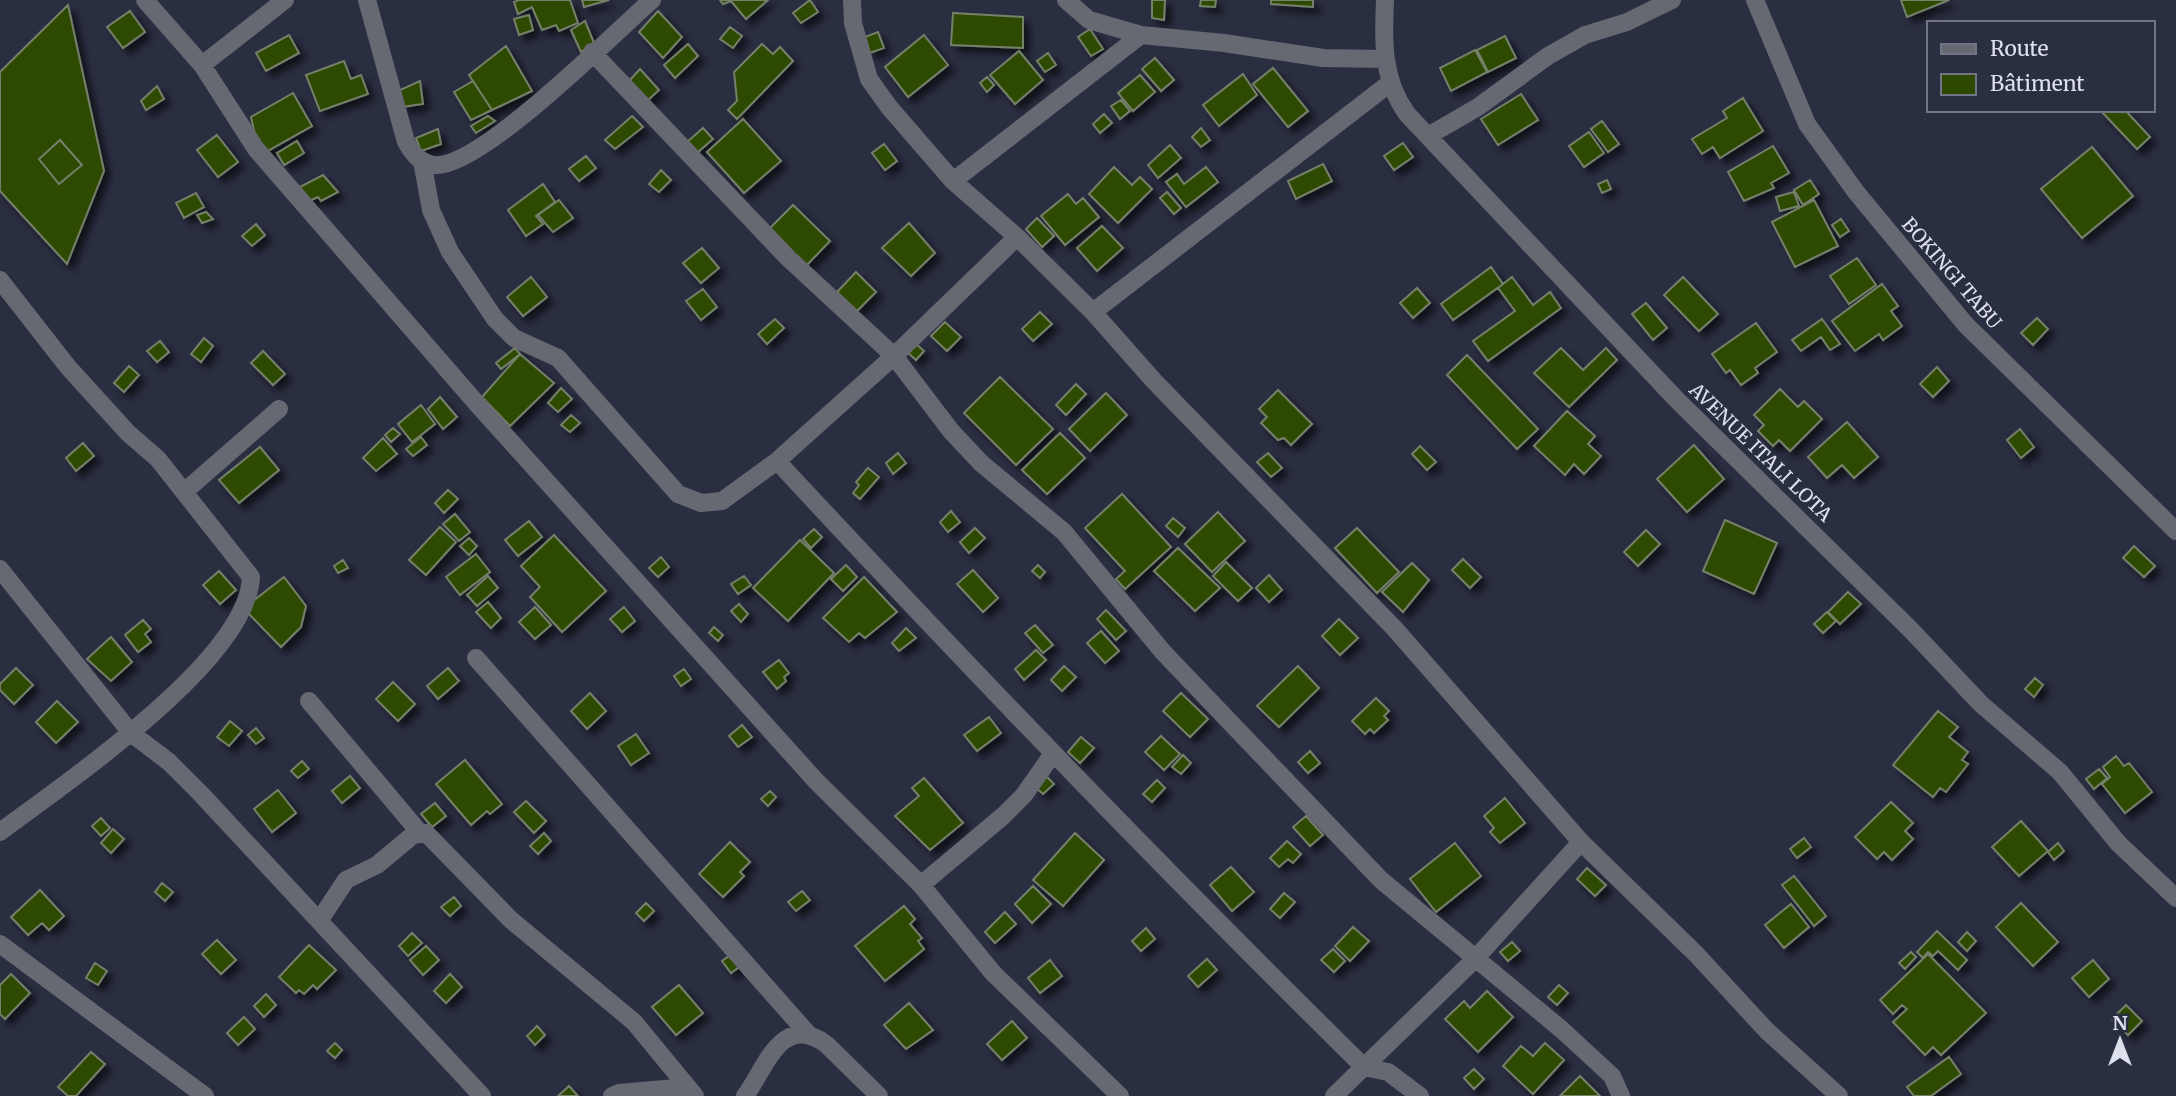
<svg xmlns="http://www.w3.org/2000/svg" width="2176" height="1096" font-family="Merriweather,serif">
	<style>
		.building { fill: #2f4800; stroke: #75806a; stroke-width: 2; filter: url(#shadow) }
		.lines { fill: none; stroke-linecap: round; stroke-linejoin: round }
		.street { stroke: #666872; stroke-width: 18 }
		.labels { text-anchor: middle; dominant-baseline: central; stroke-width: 5; stroke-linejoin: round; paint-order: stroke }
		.street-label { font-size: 19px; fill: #dde0ed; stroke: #2a2e41 }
	</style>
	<defs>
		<filter id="shadow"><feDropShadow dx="6" dy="6" stdDeviation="3.5" flood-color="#0009"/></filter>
	</defs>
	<rect width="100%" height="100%" fill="#2a2e41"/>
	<!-- building -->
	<path class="building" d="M519,0H570L578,23L559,31L556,25L542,30L532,7L518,14L514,2Z
		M582,0H609L584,7Z
		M720,0H768L746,19L731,1L723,4Z
		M810,0L818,12L801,23L793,13Z
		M1152,0H1165L1164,20L1152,18Z
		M1201,0H1216L1215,7L1200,6Z
		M1271,0H1313V7L1271,4Z
		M1901,0H1949L1907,17Z
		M68,5L104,171L67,264L0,191V72Z
		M130,11L145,32L123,48L107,27Z
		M658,11L682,37L663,58L639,32Z
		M953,13L1023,17V48L951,45Z
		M529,15L533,30L519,35L514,19Z
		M585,21L594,43L581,52L571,30Z
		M730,27L742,36L733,48L720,39Z
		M1090,29L1103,49L1091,56L1078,37Z
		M878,32L884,48L870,53L865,37Z
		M289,35L299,53L266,71L256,53Z
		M924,35L948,65L908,97L885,67Z
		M1505,36L1516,58L1488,72L1477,50Z
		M688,44L698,56L675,78L664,65Z
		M762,44L773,54L780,47L793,61L737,119L728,110L737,101L734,72Z
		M506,46L532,91L492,110L469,75Z
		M1475,50L1487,72L1451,91L1440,68Z
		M1019,51L1043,80L1015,104L990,75Z
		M1048,53L1056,65L1045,72L1037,61Z
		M1155,58L1174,80L1161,91L1142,69Z
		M344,61L351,79L361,75L368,94L320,111L306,75Z
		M1273,68L1308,111L1288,127L1253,84Z
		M640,69L659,90L647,101L629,81Z
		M1243,74L1257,95L1219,126L1203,105Z
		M1140,75L1155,92L1133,111L1118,93Z
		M987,77L994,85L987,92L980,83Z
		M420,81L423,104L402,107L400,90Z
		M473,81L492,110L471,120L454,92Z
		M157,86L164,99L146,110L141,101Z
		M293,93L312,126L264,153L255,135L251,117Z
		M1521,94L1538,120L1498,145L1481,119Z
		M1743,98L1763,131L1720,158L1713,147L1702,154L1692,139L1727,118L1723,111Z
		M1121,100L1130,111L1120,119L1111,106Z
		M2100,110H2125L2150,137L2137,149Z
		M1104,114L1112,123L1100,133L1093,124Z
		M488,116L495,121L476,133L471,126Z
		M632,116L643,127L615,149L605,140Z
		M743,119L781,161L744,193L707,152Z
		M1602,121L1619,144L1608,152L1591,129Z
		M703,128L713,139L697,153L687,142Z
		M1201,128L1210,140L1201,147L1192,137Z
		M438,129L441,144L421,151L416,138Z
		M1589,132L1604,153L1584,167L1569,146Z
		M217,135L238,162L218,177L197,150Z
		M60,140L82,165L59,184L39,159Z
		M297,141L304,153L284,165L277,153Z
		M1403,143L1413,157L1394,170L1384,156Z
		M884,144L897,161L885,170L872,153Z
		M1170,145L1181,158L1158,178L1148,165Z
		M1773,146L1789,173L1771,183L1774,188L1744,201L1728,172Z
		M2092,147L2133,196L2082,238L2041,189Z
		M586,156L596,168L579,181L569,169Z
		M1323,164L1332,181L1296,199L1288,181Z
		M1114,167L1132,185L1140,177L1152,189L1118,223L1089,194Z
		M1206,167L1218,182L1186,207L1166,182L1177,174L1184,184Z
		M661,170L671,180L659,192L649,184Z
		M323,175L338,192L321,201L318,197L307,202L296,189Z
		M1607,180L1611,189L1602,193L1598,184Z
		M1810,180L1819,194L1803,205L1794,190Z
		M543,184L555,202L536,216L543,224L526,236L508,210Z
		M1167,192L1181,208L1174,214L1160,198Z
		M1794,192L1799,206L1780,211L1776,197Z
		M196,193L204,207L184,218L176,203Z
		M1068,194L1076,204L1083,198L1099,217L1065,245L1041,216Z
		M559,200L573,218L553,232L538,215Z
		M1814,200L1838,246L1795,267L1772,222Z
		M793,205L830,241L805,267L768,230Z
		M206,212L213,219L202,223L197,215Z
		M1037,218L1054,236L1042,247L1026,229Z
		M1841,219L1849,231L1840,237L1832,225Z
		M909,223L935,253L911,276L882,248Z
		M256,224L265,235L252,246L242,236Z
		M1102,226L1123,248L1097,271L1077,248Z
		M702,248L719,268L701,283L683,263Z
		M1857,258L1876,285L1849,304L1830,276Z
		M1491,267L1503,284L1453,320L1441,304Z
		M856,272L876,292L857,311L837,292Z
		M531,277L547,297L523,316L507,297Z
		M1512,277L1533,305L1550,292L1561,308L1488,361L1473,341L1515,311L1498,288Z
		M1683,277L1718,314L1699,331L1664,295Z
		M1882,284L1898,306L1891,311L1902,326L1883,340L1879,334L1855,351L1832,321Z
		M1417,288L1430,303L1413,318L1400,303Z
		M703,289L717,307L701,320L686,301Z
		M1646,303L1667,328L1653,340L1632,314Z
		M1040,312L1052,324L1033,341L1022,329Z
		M2037,318L2048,329L2033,345L2021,333Z
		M775,319L784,328L767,344L758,334Z
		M1822,319L1840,344L1830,350L1821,337L1801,351L1792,340Z
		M945,322L961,337L947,351L931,336Z
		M1756,323L1777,352L1755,368L1758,373L1741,385L1730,370L1726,373L1712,354Z
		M204,338L213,346L201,362L191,354Z
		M160,341L169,352L157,362L147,351Z
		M915,343L924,351L916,360L907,352Z
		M515,348L520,354L501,369L496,363Z
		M1561,348L1583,370L1606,348L1617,360L1569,407L1534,373Z
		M263,351L285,374L273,385L251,363Z
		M520,354L554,383L510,426L482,397Z
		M1467,355L1538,429L1517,449L1447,375Z
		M129,366L139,375L124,392L114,383Z
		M1937,367L1949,381L1933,397L1920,384Z
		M1000,377L1053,429L1016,465L964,413Z
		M1076,384L1086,394L1066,415L1056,405Z
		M561,388L572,399L558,412L548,403Z
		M1780,389L1798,407L1804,401L1822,419L1790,451L1779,440L1773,446L1758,431L1764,425L1754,415Z
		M1278,390L1312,424L1291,445L1284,438L1278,440L1261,423L1267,417L1259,409Z
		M1106,393L1127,415L1090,451L1069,429Z
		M440,397L457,417L443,429L428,409Z
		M421,405L435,424L412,442L398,424Z
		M1567,411L1595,436L1588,444L1601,456L1584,474L1574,464L1565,475L1534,446Z
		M571,415L580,423L570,432L561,425Z
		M1847,422L1878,457L1854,478L1842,465L1827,478L1808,457Z
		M393,428L400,434L391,442L385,435Z
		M2020,429L2034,447L2021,458L2007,440Z
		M1060,433L1085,458L1047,494L1022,470Z
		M421,437L427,445L413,456L406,449Z
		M383,438L397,454L376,471L363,458Z
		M83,443L94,456L76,471L66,458Z
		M1694,445L1724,479L1687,512L1657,479Z
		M1420,446L1436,462L1427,470L1412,454Z
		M260,447L279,470L239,503L219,480Z
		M898,453L906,463L893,474L886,463Z
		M1268,453L1282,468L1271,477L1257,462Z
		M868,468L879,477L860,499L853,493L859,485L856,482Z
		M448,490L458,499L444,513L435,503Z
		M1122,494L1171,547L1125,589L1116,579L1125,571L1085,528Z
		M951,511L960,522L948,532L940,522Z
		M1218,512L1245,541L1212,572L1185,544Z
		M455,514L470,532L459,541L443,524Z
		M1173,518L1185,528L1178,537L1166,526Z
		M1725,520L1777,543L1754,594L1703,571Z
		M529,521L542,537L518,556L505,540Z
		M440,527L456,542L426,575L409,560Z
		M975,528L985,538L969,553L960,542Z
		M1357,528L1399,572L1377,593L1335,548Z
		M814,529L822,537L811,548L803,539Z
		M1646,530L1660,544L1638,566L1624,552Z
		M554,535L606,591L562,632L530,597L540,587L521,566Z
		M469,538L477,546L469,555L460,546Z
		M800,540L834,573L788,621L753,588Z
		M2134,546L2155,566L2144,577L2123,558Z
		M1178,548L1220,588L1195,611L1154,571Z
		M476,554L490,572L460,595L446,577Z
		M661,557L669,567L658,577L649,568Z
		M1463,559L1481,577L1470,588L1452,570Z
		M343,560L348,568L338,573L334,566Z
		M1226,562L1252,588L1238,601L1213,576Z
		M1412,563L1429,580L1403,612L1382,592Z
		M846,565L857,577L843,591L831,579Z
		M1038,565L1045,572L1040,578L1032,571Z
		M973,570L998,598L983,612L957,584Z
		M219,571L236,590L220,604L203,585Z
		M1269,575L1282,590L1269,602L1256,588Z
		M488,576L498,588L477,606L467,595Z
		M744,576L751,585L738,594L731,584Z
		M284,577L306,606L301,627L281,647L249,614L253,601Z
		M864,577L897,612L865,638L859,633L849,642L823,618Z
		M1848,592L1861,604L1840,624L1828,612Z
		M488,602L501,618L491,628L476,612Z
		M739,604L748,614L741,622L731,611Z
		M535,607L551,625L535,639L519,622Z
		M624,607L635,621L622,632L610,619Z
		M1106,610L1126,631L1116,640L1097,619Z
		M1827,612L1836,621L1823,633L1814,624Z
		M1339,619L1358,638L1340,655L1322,636Z
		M143,620L151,629L145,634L151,642L138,652L125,635Z
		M1035,625L1053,645L1043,653L1025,633Z
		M714,627L723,635L718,641L709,633Z
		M906,628L916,638L899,651L892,643Z
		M1101,631L1119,651L1105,663L1087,643Z
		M111,637L132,662L111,681L87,659Z
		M1036,650L1046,660L1024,680L1015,669Z
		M779,660L789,673L784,677L786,681L777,689L763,672Z
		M1064,666L1076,677L1062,691L1051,680Z
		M1298,666L1319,688L1279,727L1257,706Z
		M16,668L33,685L14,704L0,690V684Z
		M448,668L459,681L438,699L427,686Z
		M684,669L691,679L681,686L674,676Z
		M2035,678L2043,685L2034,697L2025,689Z
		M393,682L415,704L398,721L376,699Z
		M590,693L606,711L587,729L571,711Z
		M1181,693L1208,719L1190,737L1163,711Z
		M1376,698L1389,711L1384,716L1388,720L1374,733L1370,729L1365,734L1352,721Z
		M57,701L78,722L56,743L36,722Z
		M1938,711L1958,727L1949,737L1968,752L1962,760L1968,764L1946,792L1940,788L1933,797L1893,765Z
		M989,717L1001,733L977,751L964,735Z
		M230,721L242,731L229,746L217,737Z
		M742,725L752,737L738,747L729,736Z
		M256,728L264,738L256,744L248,735Z
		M636,734L649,753L631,765L618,746Z
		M1161,736L1180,754L1164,770L1145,752Z
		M1081,737L1094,748L1080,763L1068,752Z
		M1310,751L1320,763L1308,773L1298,762Z
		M1183,755L1191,763L1181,774L1172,767Z
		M2116,756L2124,766L2129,763L2152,792L2125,813L2102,784L2110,777L2103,767Z
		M465,760L502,804L490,814L487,811L471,825L436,784Z
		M302,761L309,769L298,778L291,771Z
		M2099,769L2107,778L2094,789L2086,779Z
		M1045,775L1054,784L1043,794L1034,786Z
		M350,776L360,788L342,803L332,791Z
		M924,778L963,823L930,850L895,816L919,796L912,788Z
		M1157,780L1165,788L1152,802L1143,794Z
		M278,790L296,813L272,832L254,809Z
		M770,791L776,797L768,806L761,799Z
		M1505,798L1525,823L1500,843L1490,832L1494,828L1484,816Z
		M526,801L546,821L534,833L514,812Z
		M1891,802L1913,823L1905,831L1913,839L1892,860L1884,852L1877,859L1855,837Z
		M435,803L446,816L432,827L421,814Z
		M1306,816L1323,835L1310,846L1293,827Z
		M101,818L110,828L101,836L92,826Z
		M2021,821L2048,851L2019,876L1992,847Z
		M113,829L124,839L111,853L101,843Z
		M544,833L551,841L538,854L530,846Z
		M1075,833L1104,860L1063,906L1033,880Z
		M1804,838L1811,847L1797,858L1790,849Z
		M1287,841L1301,854L1293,863L1288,859L1279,867L1270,858Z
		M730,842L750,862L740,872L744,876L723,897L699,874Z
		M1455,843L1481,876L1436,912L1410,879Z
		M2058,843L2064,851L2054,860L2048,852Z
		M1231,867L1254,892L1232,911L1210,885Z
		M1587,868L1606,885L1595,896L1577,879Z
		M1794,876L1826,916L1814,926L1782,885Z
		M162,883L173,892L165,901L155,892Z
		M1033,886L1051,904L1032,923L1015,904Z
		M40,890L64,916L49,930L42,923L28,935L11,917Z
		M802,891L810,900L796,911L788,902Z
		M1284,893L1295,902L1280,918L1270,909Z
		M454,897L461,906L450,916L441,907Z
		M646,903L654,911L644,921L636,913Z
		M2021,903L2058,942L2033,966L1996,927Z
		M1791,904L1809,927L1784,948L1765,925Z
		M904,906L915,919L910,924L922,938L918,941L924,949L885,981L855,946Z
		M1005,912L1016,924L995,943L985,932Z
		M1353,927L1369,941L1350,961L1335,946Z
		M1146,928L1155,939L1141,951L1132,941Z
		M1937,931L1967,960L1958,970L1938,951L1933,956L1928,952L1923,958L1917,952Z
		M1967,932L1976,941L1967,951L1958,942Z
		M412,933L422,943L408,956L399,946Z
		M217,940L236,960L221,974L202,954Z
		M1512,942L1520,951L1508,961L1500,952Z
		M309,945L336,970L317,989L313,985L304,994L299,990L296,993L279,977Z
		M426,946L439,960L423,975L410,960Z
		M1333,949L1345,961L1334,972L1321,960Z
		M1911,952L1916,957L1905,969L1899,963Z
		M733,953L742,965L731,973L722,961Z
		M1928,954L1986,1013L1941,1055L1933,1047L1925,1055L1893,1022L1907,1009L1902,1005L1893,1014L1880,1000Z
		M1207,959L1217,970L1198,987L1188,976Z
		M1050,960L1062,976L1040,993L1028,978Z
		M2093,960L2109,979L2089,997L2072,978Z
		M95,963L107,971L98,985L86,978Z
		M11,974L30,993L5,1019L0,1014V985Z
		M450,974L462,987L446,1003L434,991Z
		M679,985L703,1013L676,1035L652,1007Z
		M1559,985L1568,993L1557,1005L1548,997Z
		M1487,991L1513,1017L1478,1052L1445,1019L1464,1001L1470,1008Z
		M266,994L276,1005L264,1017L254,1006Z
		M909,1003L933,1030L906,1049L884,1025Z
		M2126,1005L2142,1021L2128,1035L2112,1019Z
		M244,1017L255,1029L238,1045L227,1033Z
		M1012,1021L1027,1038L1002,1060L987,1044Z
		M537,1026L545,1035L535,1045L527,1036Z
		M335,1043L342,1050L335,1058L327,1051Z
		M1545,1043L1564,1060L1533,1094L1503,1066L1521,1046L1533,1056Z
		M91,1052L105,1064L76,1096H68L58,1087Z
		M1949,1057L1961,1074L1931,1096H1914L1907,1087Z
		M1474,1069L1484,1079L1474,1089L1464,1078Z
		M1580,1076L1600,1096H1560Z
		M569,1086L578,1096H558Z"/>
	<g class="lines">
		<!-- street -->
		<path class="street" d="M145,0L202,65L256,149L478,405L816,781L921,885L993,973L1120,1096
			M367,0L406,142C413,154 420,163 434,165C479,170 614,33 652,0
			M852,0L853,23L869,79L889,107L953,181L1017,237L1093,312L1154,381L1395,629L1581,842L1696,954L1767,1031L1839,1096
			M1066,0L1089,20L1141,35L1224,43L1323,58L1385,59
			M1385,0C1383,41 1382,79 1407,114L1677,400L1910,629L1981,704L2060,772L2118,843L2176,898
			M1755,0L1807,124L1856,192L1966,325L2176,531
			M592,52L788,258L894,356L951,431L981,463L1064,532L1163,652L1381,880L1561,1029L1612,1076L1621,1096
			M202,65L285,0
			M1428,136L1478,107L1548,56L1585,35L1627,22L1672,0
			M422,161L431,210L450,252L495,319L514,338L558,358L678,494L701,503L722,501L777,461L894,356L1017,237
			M953,181L1141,35
			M0,280L68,367L128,433L158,459L251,577C248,660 64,784 0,832
			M1093,312L1390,83
			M777,461C968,667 1163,869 1364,1067L1388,1072L1420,1096
			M184,492L279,409
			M0,569L131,733L169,762L201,794L482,1096
			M476,658L809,1035
			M309,701L420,833
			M921,885L1003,816L1024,795L1052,755
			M319,921L346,880L377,865L413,835L426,833L511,920L634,1022L695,1096
			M0,944L205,1096
			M612,1096L619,1093L687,1087
			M745,1096C766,1068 781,1012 826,1044L879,1096
			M1334,1096L1474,960L1581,842"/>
	</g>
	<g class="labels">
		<!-- street labels -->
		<g class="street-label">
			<text transform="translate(1952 273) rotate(49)">BOKINGI TABU</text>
			<text transform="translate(1761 452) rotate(44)">AVENUE ITALI LOTA</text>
		</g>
	</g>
	<!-- legend -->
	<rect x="1927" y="21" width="228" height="91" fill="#2a2e41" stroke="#727586" stroke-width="2"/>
	<rect x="1941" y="44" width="35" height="10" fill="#666872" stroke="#727586" stroke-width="2"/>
	<text x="1990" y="56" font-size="21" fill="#dde0ed">Route</text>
	<rect x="1941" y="74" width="35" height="21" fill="#2f4800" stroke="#727586" stroke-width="2"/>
	<text x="1990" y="91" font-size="21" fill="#dde0ed">Bâtiment</text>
	<!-- north arrow -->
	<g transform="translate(2120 1040)" stroke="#2a2e41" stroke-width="5" paint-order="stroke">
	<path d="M0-5L12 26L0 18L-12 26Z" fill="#dde0ed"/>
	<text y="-10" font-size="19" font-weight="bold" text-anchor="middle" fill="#dde0ed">N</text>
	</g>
</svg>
